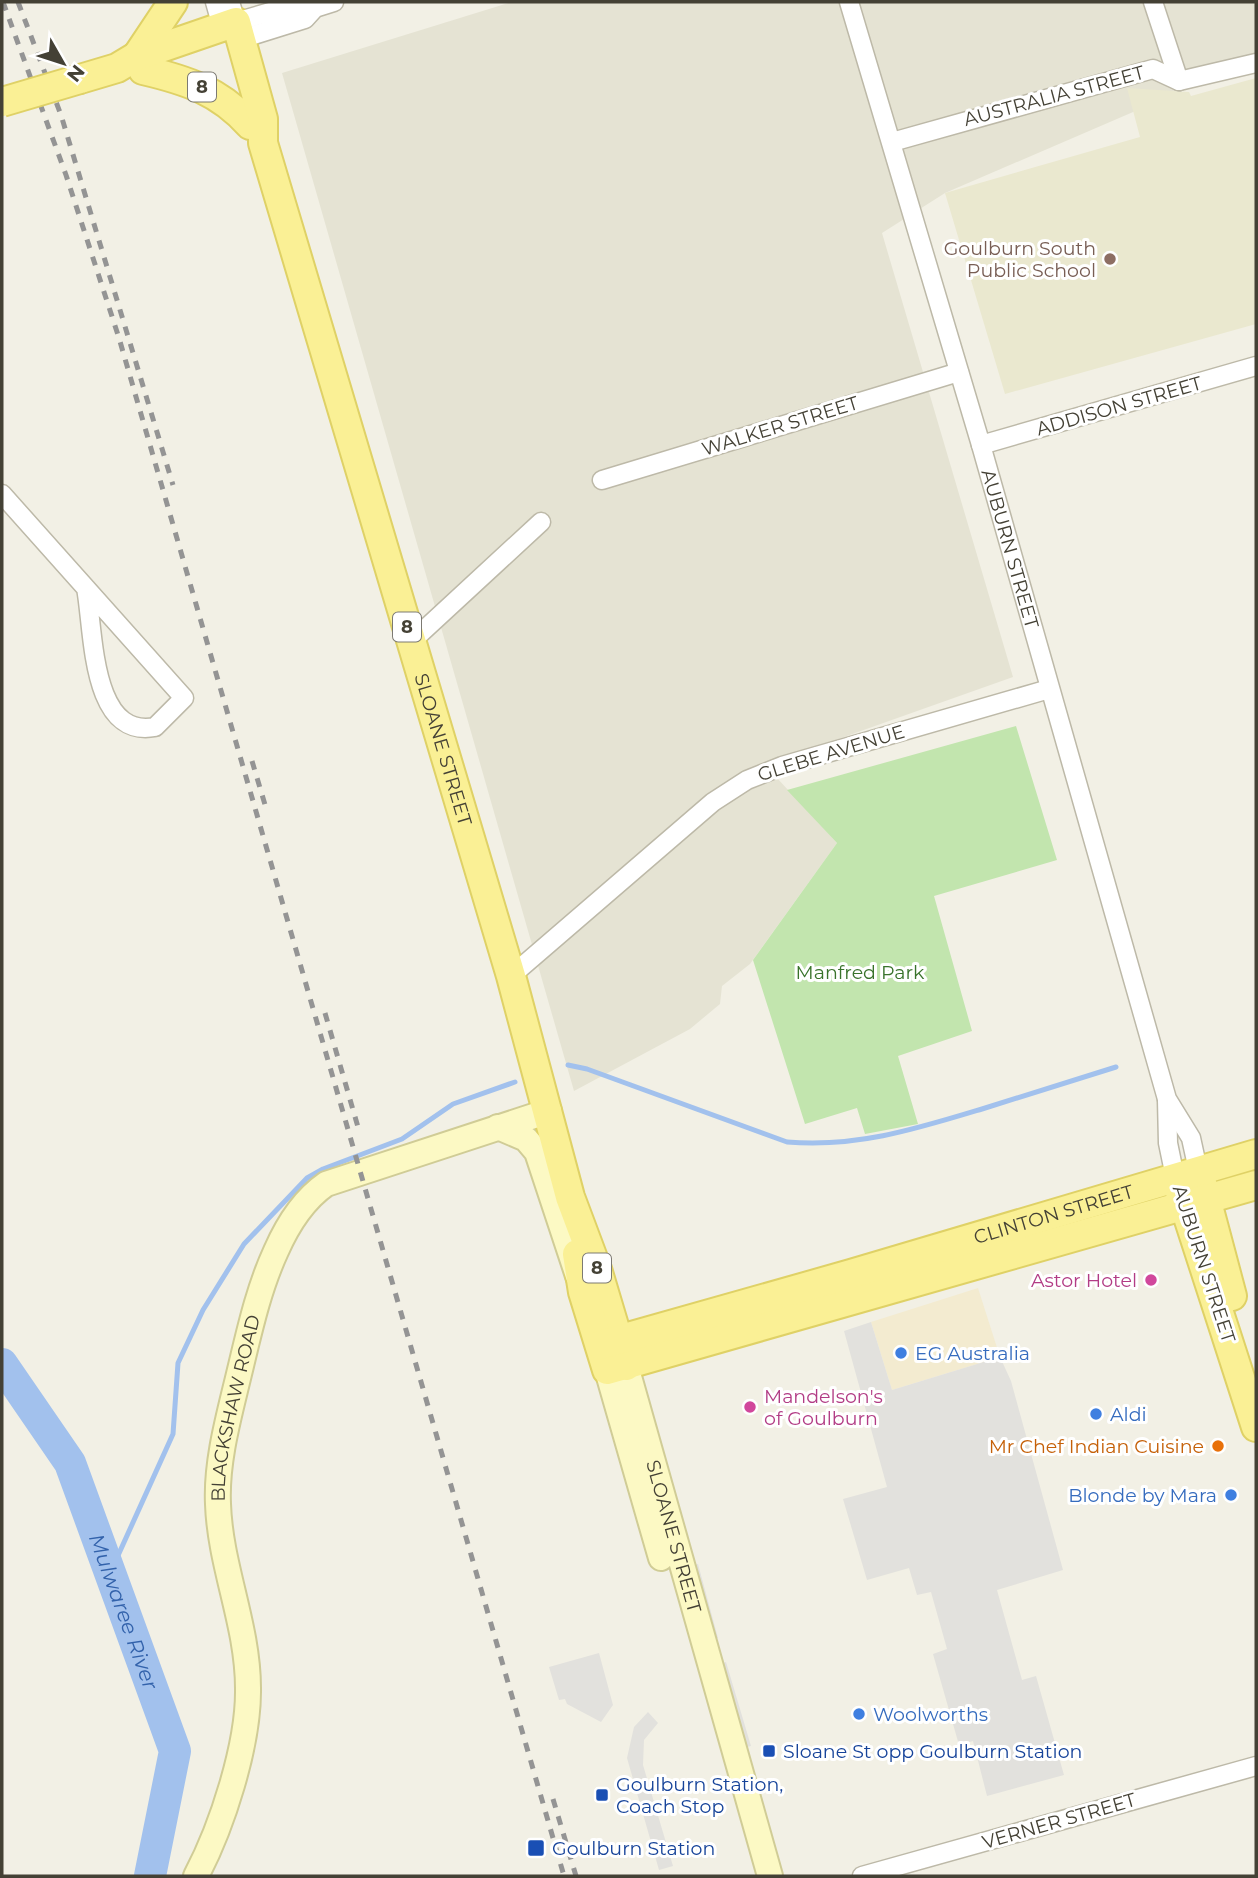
<svg xmlns="http://www.w3.org/2000/svg" width="1258" height="1878" font-family="Montserrat,sans-serif">
	<style>
		.residential { fill: #e5e3d3 }
		.commercial { fill: #f3ebd0 }
		.education { fill: #eae8cf }
		.green { fill: #c2e5ae }
		.parking { fill: #e2e1dd }
		.lines { fill: none; stroke-linecap: round; stroke-linejoin: round }
		.stream { stroke: #a2c1ed; stroke-width: 5 }
		.river { stroke: #a2c1ed; stroke-width: 32 }
		.street-casing { stroke: #bdb9a8; stroke-width: 21 }
		.secondary-casing { stroke: #d0cc96; stroke-width: 28 }
		.primary-casing { stroke: #dfd166; stroke-width: 32 }
		.street { stroke: #fff; stroke-width: 18 }
		.secondary { stroke: #fcf9c4; stroke-width: 24 }
		.primary { stroke: #faf095; stroke-width: 28 }
		.rail { stroke: #949494; stroke-width: 5; stroke-dasharray: 9 9; stroke-linecap: butt }
		.primary-bridge-casing { stroke: #dfd166; stroke-width: 32; stroke-linecap: butt }
		.primary-bridge { stroke: #faf095; stroke-width: 28 }
		.education-dot { fill: #8d6e63; stroke: #fff; stroke-width: 2.5 }
		.hotel-dot { fill: #d1479c; stroke: #fff; stroke-width: 2.5 }
		.shop-dot { fill: #3f7fe0; stroke: #fff; stroke-width: 2.5 }
		.food-dot { fill: #e8710a; stroke: #fff; stroke-width: 2.5 }
		.transit-dot { fill: #1a4fb4; stroke: #fff; stroke-width: 2.5 }
		.labels { text-anchor: middle; dominant-baseline: central; stroke-width: 6; stroke-linejoin: round; paint-order: stroke }
		.shield { fill: #fff; stroke: #7c7a72; stroke-width: 2 }
		.shield-label { font-size: 18px; font-weight: bold; fill: #444135 }
		.street-label { font-size: 19px; fill: #444135; stroke: #fff }
		.education-label { font-size: 19px; fill: #785e54; stroke: #fff; text-anchor: end }
		.park-label { font-size: 19px; fill: #39732b; stroke: #fff }
		.hotel-label { font-size: 19px; fill: #b23c85; stroke: #fff; text-anchor: end }
		.shop-label { font-size: 19px; fill: #366cbe; stroke: #fff; text-anchor: start }
		.food-label { font-size: 19px; fill: #c56008; stroke: #fff; text-anchor: end }
		.transit-label { font-size: 19px; fill: #164399; stroke: #fff; text-anchor: start }
		.water-label { font-size: 21px; font-style: italic; fill: #3262ab; stroke: #fff }
	</style>
	<rect width="100%" height="100%" fill="#f2f0e5"/>
	<!-- residential -->
	<path class="residential" d="M512,2H1256V59L945,193L882,233L1013,677L765,765L837,843L750,964L722,986L720,1004L690,1029L574,1091L282,73Z"/>
	<!-- commercial -->
	<path class="commercial" d="M978,1288L1000,1357L892,1390L871,1322Z"/>
	<!-- education -->
	<path class="education" d="M1256,78V324L1005,394L945,193L1140,137L1127,88L1189,92L1191,96Z"/>
	<!-- green -->
	<path class="green" d="M1016,726L1057,860L934,896L972,1031L898,1056L918,1124L865,1134L857,1108L805,1124L753,960L837,843L787,790Z"/>
	<!-- parking -->
	<path class="parking" d="M871,1322L892,1390L1000,1357L1011,1381L1063,1570L997,1590L1022,1680L1036,1676L1064,1775L987,1796L973,1741L959,1745L933,1654L947,1649L931,1592L917,1595L909,1568L867,1580L843,1499L887,1487L844,1331Z
		M698,1564L718,1638L707,1642L687,1567Z
		M599,1653L613,1705L601,1722L567,1704L565,1699L559,1700L549,1667Z
		M726,1662L751,1746L740,1749L715,1666Z
		M648,1712L658,1723L644,1740L643,1765L673,1866L659,1870L627,1758L634,1727Z"/>
	<g class="lines">
		<!-- stream -->
		<path class="stream" d="M568,1065L587,1069L787,1142C856,1148 916,1129 982,1109C1026,1095 1071,1081 1116,1067
			M111,1571L173,1434L178,1363L203,1310L244,1244L307,1178L323,1169L402,1139L453,1104L515,1082"/>
		<!-- river -->
		<path class="river" id="s1" d="M2,1364L70,1463L175,1751L150,1876"/>
		<defs>
			<g id="street">
				<path d="M215,2L222,27"/>
				<path d="M230,2L236,22L301,3L315,8"/>
				<path id="s2" d="M849,2L981,445L1167,1099L1191,1138L1198,1170"/>
				<path d="M1153,2L1179,81"/>
				<path d="M241,39L305,19L315,8L334,2"/>
				<path d="M892,142L1153,69L1179,81L1256,63"/>
				<path d="M981,445L1256,366"/>
				<path d="M602,480L959,372"/>
				<path d="M2,494L184,698L155,727C90,739 94,629 86,588"/>
				<path d="M411,642L541,522"/>
				<path d="M511,976L713,802L747,780L782,766L1049,689"/>
				<path d="M1167,1100L1168,1143L1175,1177"/>
				<path d="M862,1876L1256,1766"/>
			</g>
			<g id="secondary">
				<path d="M498,1127L526,1139L537,1152L578,1276"/>
				<path id="s3" d="M626,1366L770,1876"/>
				<path d="M607,1370L661,1558"/>
				<path id="s4" d="M196,1876C222,1827 249,1744 248,1688C248,1625 220,1566 218,1504C216,1461 229,1416 239,1374C249,1333 258,1290 276,1251C287,1226 303,1200 326,1184L549,1111"/>
			</g>
			<g id="primary">
				<path d="M137,56L173,2"/>
				<path d="M143,70C186,80 220,91 250,125"/>
				<path id="s5" d="M80,79L117,68L137,56L236,22L263,119V143L511,976L570,1197L597,1269L626,1366"/>
				<path d="M1202,1183L1232,1296"/>
				<path d="M1179,1189L1256,1427"/>
				<path d="M577,1254L583,1292L607,1370L1256,1185"/>
				<path id="s6" d="M600,1345L851,1274L1256,1154"/>
			</g>
		</defs>
		<!-- street casing -->
		<use href="#street" class="street-casing"/>
		<!-- secondary casing -->
		<use href="#secondary" class="secondary-casing"/>
		<!-- primary casing -->
		<use href="#primary" class="primary-casing"/>
		<!-- street -->
		<use href="#street" class="street"/>
		<!-- secondary -->
		<use href="#secondary" class="secondary"/>
		<!-- primary -->
		<use href="#primary" class="primary"/>
		<!-- rail -->
		<path class="rail" d="M3,2L66,175L119,338L564,1876
			M18,2L61,115L173,485
			M252,761L266,808
			M325,1013L360,1134
			M553,1799L576,1876"/>
		<defs>
			<path id="primary-bridge" d="M2,102L80,79"/>
		</defs>
		<!-- primary-bridge casing -->
		<use href="#primary-bridge" class="primary-bridge-casing"/>
		<!-- primary-bridge -->
		<use href="#primary-bridge" class="primary-bridge"/>
	</g>
	<!-- markers -->
	<circle class="education-dot" cx="1110" cy="259" r="7"/>
	<g class="hotel-dot">
		<circle cx="1151" cy="1280" r="7"/>
		<circle cx="750" cy="1407" r="7"/>
	</g>
	<g class="shop-dot">
		<circle cx="901" cy="1353" r="7"/>
		<circle cx="1096" cy="1414" r="7"/>
		<circle cx="1231" cy="1495" r="7"/>
		<circle cx="859" cy="1714" r="7"/>
	</g>
	<circle class="food-dot" cx="1218" cy="1446" r="7"/>
	<g class="transit-dot">
		<rect x="762" y="1744" width="14" height="14" rx="3.5"/>
		<rect x="595" y="1788" width="14" height="14" rx="3.5"/>
		<rect x="527" y="1839" width="18" height="18" rx="3.5"/>
	</g>
	<g class="labels">
		<!-- shield labels -->
		<g class="shield">
			<rect x="188" y="72.5" width="28" height="29" rx="5"/>
			<rect x="393" y="612.5" width="28" height="29" rx="5"/>
			<rect x="583" y="1253.5" width="28" height="29" rx="5"/>
		</g>
		<g class="shield-label">
			<text x="202" y="87">8</text>
			<text x="407" y="627">8</text>
			<text x="597" y="1268">8</text>
		</g>
		<!-- street labels -->
		<g class="street-label">
			<text transform="translate(1054 96) rotate(-15)">AUSTRALIA STREET</text>
			<text transform="translate(1119 406) rotate(-16)">ADDISON STREET</text>
			<text transform="translate(780 426) rotate(-17)">WALKER STREET</text>
			<text stroke="none"><textPath href="#s2" startOffset="570">AUBURN STREET</textPath></text>
			<text stroke="none"><textPath href="#s5" startOffset="924">SLOANE STREET</textPath></text>
			<text transform="translate(831 753) rotate(-17)">GLEBE AVENUE</text>
			<text stroke="none"><textPath href="#s6" startOffset="472">CLINTON STREET</textPath></text>
			<text transform="translate(1204 1264) rotate(72)">AUBURN STREET</text>
			<text stroke="none"><textPath href="#s4" startOffset="481">BLACKSHAW ROAD</textPath></text>
			<text stroke="none"><textPath href="#s3" startOffset="177">SLOANE STREET</textPath></text>
			<text transform="translate(1059 1821) rotate(-16)">VERNER STREET</text>
		</g>
		<!-- education labels -->
		<g class="education-label">
			<text x="1096" y="248">Goulburn South<tspan x="1096" dy="22">Public School</tspan></text>
		</g>
		<!-- park labels -->
		<g class="park-label">
			<text x="860" y="972">Manfred Park</text>
		</g>
		<!-- hotel labels -->
		<g class="hotel-label">
			<text x="1137" y="1280">Astor Hotel</text>
			<text x="764" y="1396" text-anchor="start">Mandelson's<tspan x="764" dy="22">of Goulburn</tspan></text>
		</g>
		<!-- shop labels -->
		<g class="shop-label">
			<text x="915" y="1353">EG Australia</text>
			<text x="1110" y="1414">Aldi</text>
			<text x="1217" y="1495" text-anchor="end">Blonde by Mara</text>
			<text x="873" y="1714">Woolworths</text>
		</g>
		<!-- food labels -->
		<g class="food-label">
			<text x="1204" y="1446">Mr Chef Indian Cuisine</text>
		</g>
		<!-- transit labels -->
		<g class="transit-label">
			<text x="783" y="1751">Sloane St opp Goulburn Station</text>
			<text x="616" y="1784">Goulburn Station,<tspan x="616" dy="22">Coach Stop</tspan></text>
			<text x="552" y="1848">Goulburn Station</text>
		</g>
		<!-- water labels -->
		<g class="water-label">
			<text stroke="none"><textPath href="#s1" startOffset="278">Mulwaree River</textPath></text>
		</g>
	</g>
	<!-- border -->
	<rect width="1258" height="1878" fill="none" stroke="#444135" stroke-width="7"/>
	<!-- north arrow -->
	<g transform="translate(63 63) rotate(129)" stroke="#ffffff" stroke-width="5" paint-order="stroke">
	<path d="M0-5L12 26L0 18L-12 26Z" fill="#444135"/>
	<text y="-10" font-size="19" font-weight="bold" text-anchor="middle" fill="#444135">N</text>
	</g>
</svg>
